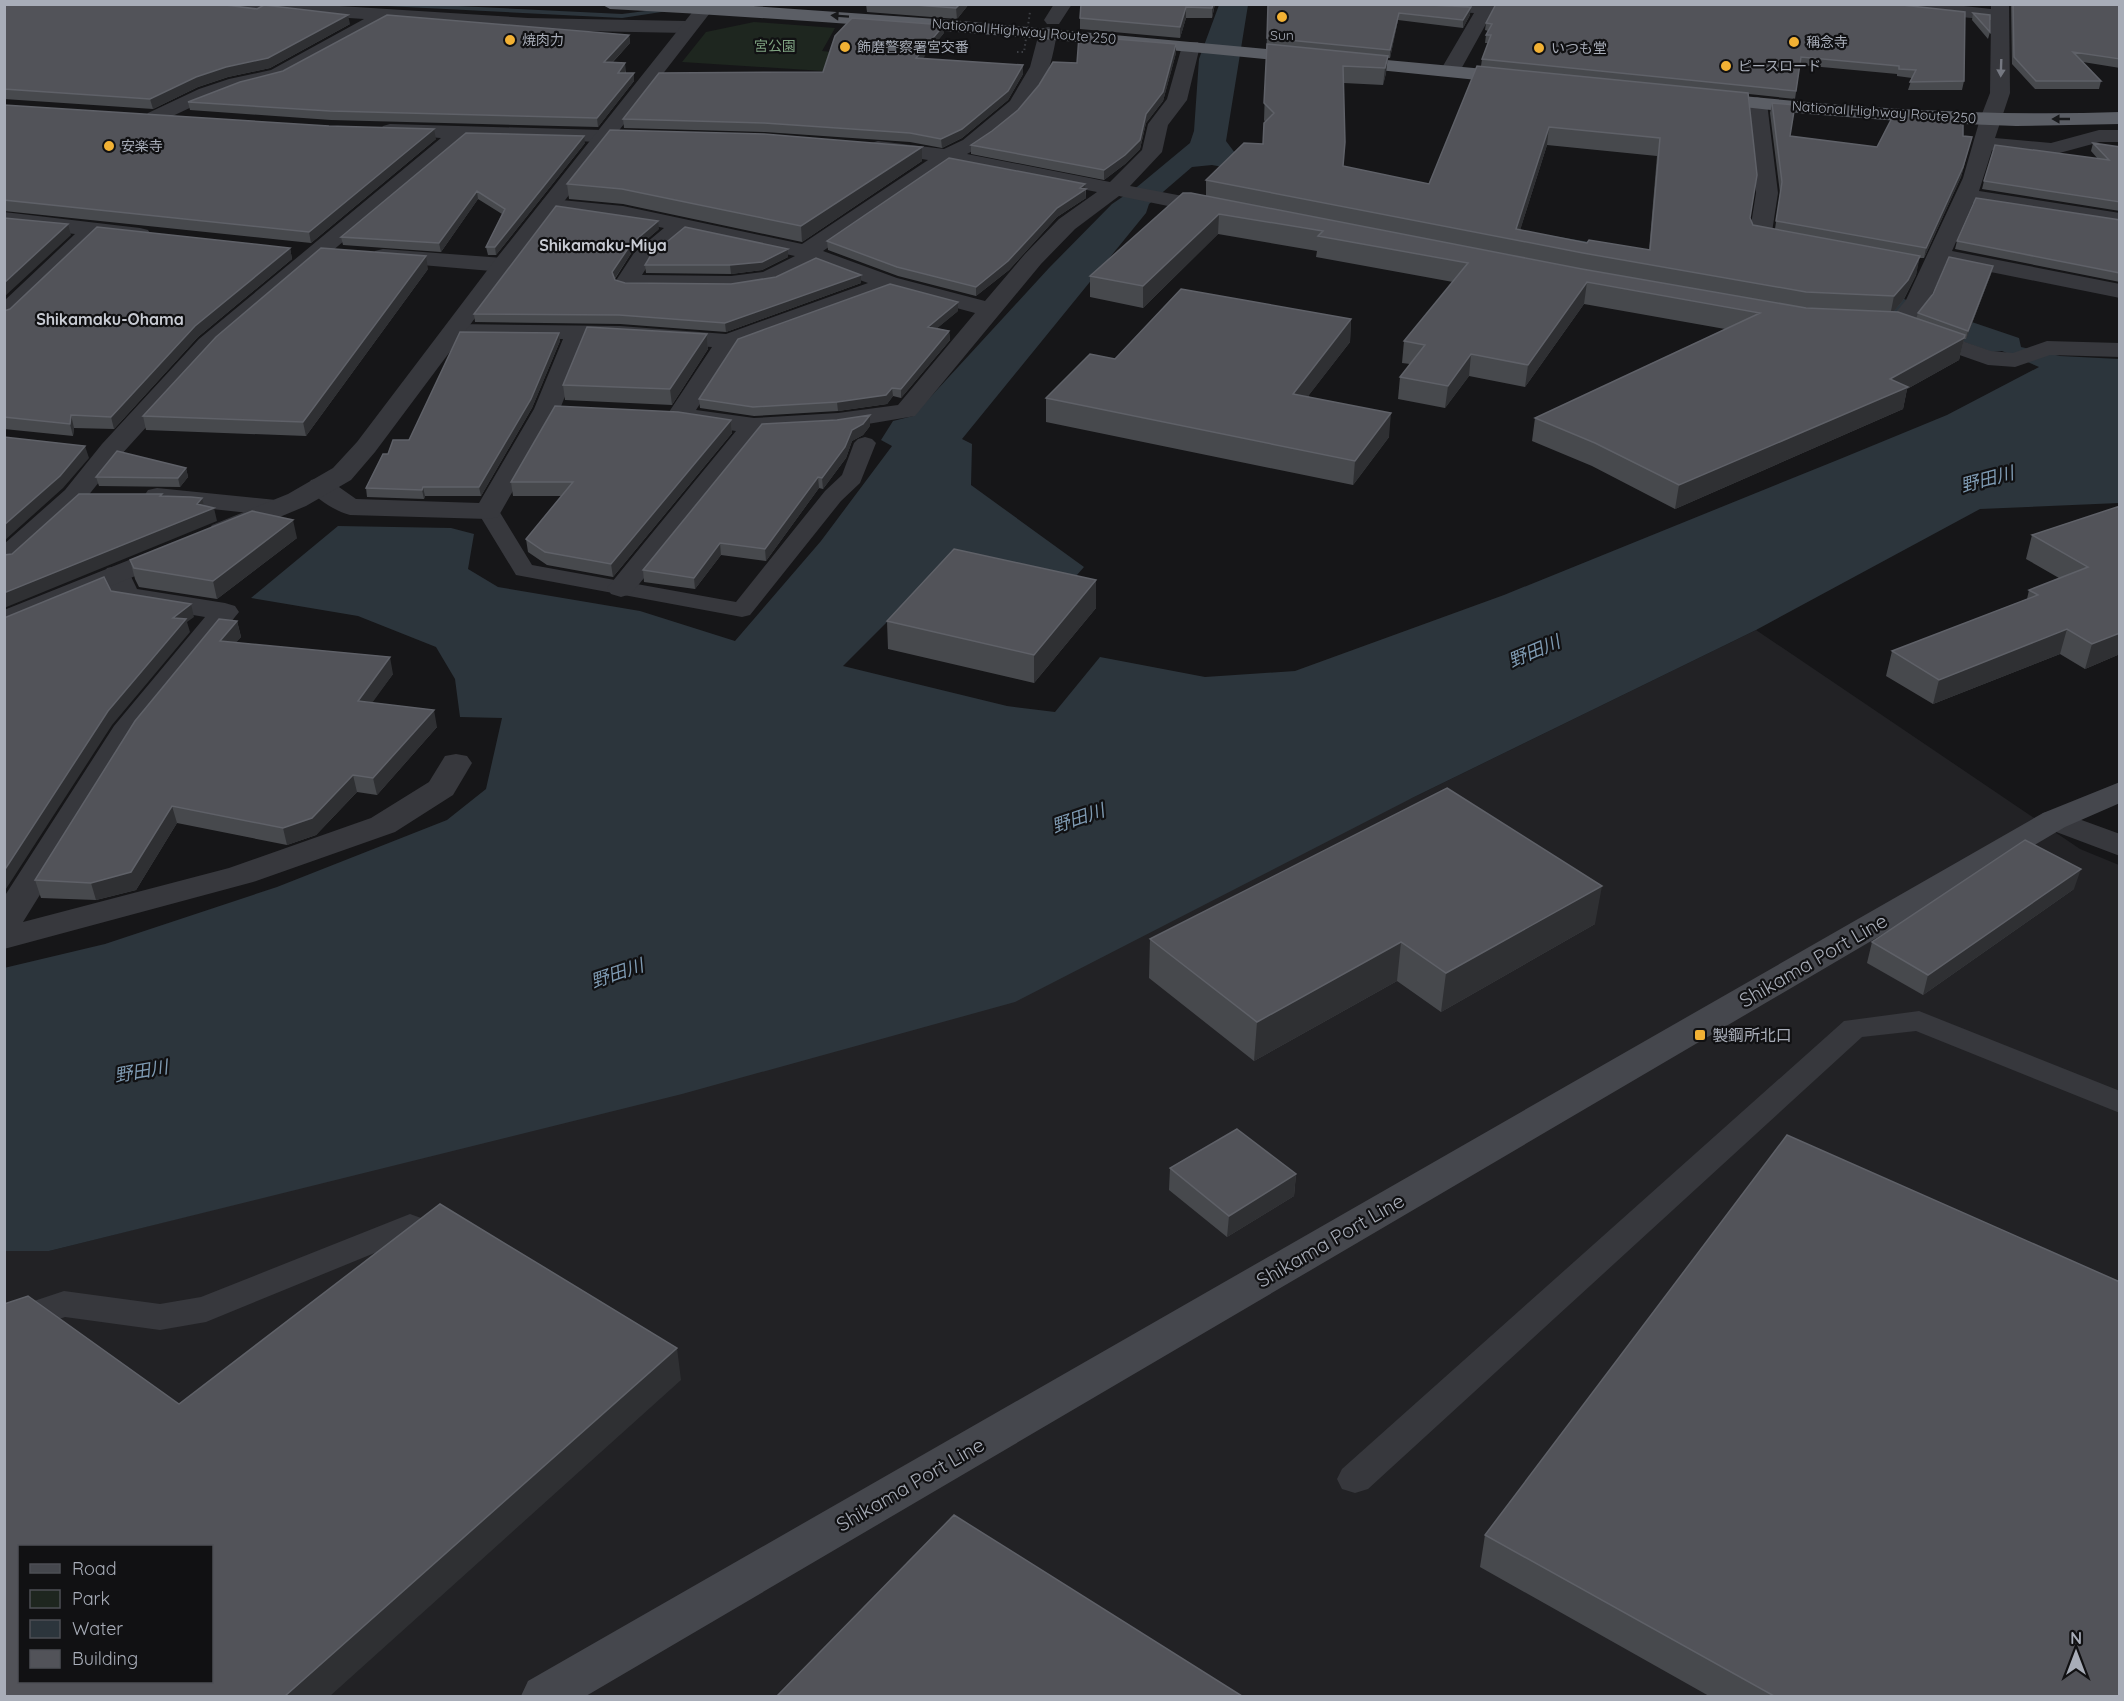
<svg xmlns="http://www.w3.org/2000/svg" width="2124" height="1701" font-family="Quicksand,'Noto Sans JP',sans-serif">
	<style>
		.built { fill: #222225; fill-rule: evenodd }
		.green { fill: #1e261f }
		.water { fill: #2c353c; fill-rule: evenodd }
		.lines { fill: none; stroke-linecap: round; stroke-linejoin: round }
		.stream { fill: #2c353c; fill-rule: evenodd }
		.service { fill: #37383d; fill-rule: evenodd }
		.minor { fill: #37383d; fill-rule: evenodd }
		.tertiary { fill: #37383d; fill-rule: evenodd }
		.secondary { fill: #45474d; fill-rule: evenodd }
		.trunk { fill: #5b5e65; fill-rule: evenodd }
		.path-bridge { stroke: #3d3f44; stroke-width: 2; stroke-dasharray: 1.5 3; stroke-linecap: butt }
		.wall { fill: #47494d; fill-rule: evenodd }
		.shaded-wall { fill: #2f3033 }
		.building { fill: #525359; stroke: #5f6168; stroke-width: 1.5; fill-rule: evenodd }
		.oneway { fill: #18191b }
		.oneway2 { fill: #757881 }
		.poi-dot { fill: #f2b134; stroke: #111113; stroke-width: 2 }
		.labels { text-anchor: middle; dominant-baseline: central; stroke-width: 4.5; stroke-linejoin: round; paint-order: stroke }
		.far-street-label { font-size: 14px; fill: #a8adb8; stroke: #111113 }
		.far-poi-label { font-size: 14px; fill: #a8adb8; stroke: #111113; text-anchor: start }
		.far-park-label { font-size: 14px; fill: #7fa381; stroke: #111113 }
		.far-quarter-label { font-size: 16px; font-weight: bold; fill: #c9ccd4; stroke: #111113 }
		.poi-label { font-size: 16px; fill: #a8adb8; stroke: #111113; text-anchor: start }
		.water-label { font-size: 18px; font-style: italic; fill: #7f9bb3; stroke: #111113 }
		.near-street-label { font-size: 20px; fill: #a8adb8; stroke: #111113 }
	</style>
	<rect width="100%" height="100%" fill="#161618"/>
	<!-- built -->
	<path class="built" d="M1756,630L2080,849L2119,865V1696H5V1251H49L308,1186L1412,798ZM20,1546H212V1682H20Z"/>
	<!-- green -->
	<path class="green" d="M754,22L835,28L822,51L853,54L839,72L682,62L706,32Z"/>
	<!-- water -->
	<path class="water" d="M1219,5H1248L1226,141L1235,153L1253,165V170L1269,179L1317,194L1440,220L1524,231L1904,295L1901,298L2019,338L2021,347L2060,356L2119,359V503L1980,509L1756,630L1412,798L1015,1002L682,1094L49,1251H5L4,968L105,944L277,887L447,820L486,789L502,718L460,717L455,679L436,647L358,616L251,598L338,526L451,528L474,534L468,569L498,587L640,611L735,641L821,541L892,446L881,440L893,421L913,416L1049,268L1112,204L1137,187L1190,143L1194,131L1199,59ZM1212,165C1227,167 1240,177 1254,184C1273,193 1293,198 1313,203L1600,258L1826,295L1865,304L1884,318L1913,324L1992,352L2002,351L2039,367L1947,415L1840,459L1504,595L1295,671L1205,677L1100,657L1055,712L1007,706L843,666L952,557L1069,584L1084,567L971,485L972,444L962,439L1146,213L1149,204L1192,167Z"/>
	<g class="lines">
		<!-- stream -->
		<path class="stream" d="M346,4H417L622,14L677,7L681,9L622,18Z"/>
		<!-- service -->
		<path class="service" d="M865,437L872,439L876,443L860,483L841,501L750,615L742,617L516,575L477,511L480,506L488,504L496,506L532,565L736,602L825,491L842,475L854,443L858,439Z
			M1919,1011L2120,1091V1113L1916,1031L1862,1037L1368,1489L1355,1493L1342,1489L1337,1479L1342,1469L1844,1021Z
			M410,1214L421,1218L426,1226L421,1234L206,1322L160,1330L65,1317L4,1337V1311L64,1291L160,1304L201,1297Z"/>
		<!-- minor -->
		<path class="minor" d="M205,4H308L528,18L687,21L694,23L696,27L694,31L687,33L528,30L388,21L284,78L241,88L213,97L162,121H148L145,117L148,113L199,89L229,79L271,70L364,19L214,9Z
			M1054,4H1072L1059,24H1047L1044,20Z
			M1378,4H1497L1460,71L1457,75H1443L1440,71L1474,13L1387,9Z
			M1874,4H1946L1991,9V4H2009L2010,93L1995,138L2051,143L2099,130H2120V142H2100L2052,155L1992,150L1979,191L2120,213V226L1973,203L1952,251L2120,284V298L1946,263C1936,285 1918,337 1889,330L1885,325L1906,300L1963,178L1980,119L1990,93L1991,20L1883,9Z
			M1048,27L1055,29L1057,33C1055,44 1053,55 1050,65C1038,103 1001,136 967,154L1110,182L1142,150L1148,124L1167,99L1182,46L1184,42H1198L1200,46L1187,100L1168,125L1162,152L1130,186L1225,204L1228,209L1225,214L1217,216L1119,196L1075,229L1041,264L915,416L838,429L762,433L631,594L621,597L611,594L607,588L736,431L680,423L671,420L667,415L712,347L587,340L560,409L498,517L488,519L350,515C335,511 316,499 307,486L311,480L320,478L329,480L356,499L479,503L534,409L563,339L455,338L447,336L443,331L447,326L455,324L620,326L726,334L868,283L816,264L776,283L731,290L626,289L618,287L615,282L634,253L664,228L623,220L543,210L540,205L543,200L551,199L623,206L802,244L928,160L871,151L868,147L871,143L878,141L944,149L963,140L1010,101L1030,67L1039,33L1041,29ZM951,163L1097,192L1059,219L1025,254L985,301L897,278L823,251ZM685,233L795,256L763,272L731,276L642,275L650,262ZM890,290L975,313L898,405L838,413L754,418L696,410L737,346Z
			M1757,97L1764,99L1767,103L1778,193L1772,232L1803,238L1806,243L1803,248C1787,252 1768,246 1752,242L1749,237L1756,193L1747,103L1750,99Z
			M390,124L638,131L645,133L648,137L645,141L638,143L465,138L217,349L120,456L83,502L14,565L4,567V544L65,490L102,444L199,339L441,138L383,134L380,130L383,126Z
			M4,212L140,228L148,230L151,235L148,240L140,242L98,237L12,319L4,321V301L75,234L4,226Z
			M383,249L503,258L511,260L514,265L511,270L503,272L375,261L372,256L375,251Z
			M1919,326L1991,351L2013,353L2047,341L2120,343V357L2050,355L2015,367L1988,365L1911,338L1907,333L1911,328Z
			M157,488L276,500L286,502L289,508L286,514L276,516L148,502L144,496L148,490Z
			M117,566L127,568L137,589L225,603L235,606L239,612L138,737L23,922L229,868L371,818L429,782L445,756L456,754L467,756L472,763L453,795L395,832L253,882L4,949V897L114,726L205,617L115,602L103,574L107,568Z"/>
		<!-- tertiary -->
		<path class="tertiary" d="M698,5L708,4L713,9L511,270L375,452L351,480L306,506L232,537L222,539L212,537L208,531L212,525L288,494L333,468L357,442L495,260Z
			M174,542L184,544L188,550L184,556L4,630V610Z
			M2054,810L2120,834V856L2043,827L2038,820L2043,813Z"/>
		<!-- secondary -->
		<path class="secondary" d="M2120,782V803L2065,827L586,1696H521L528,1681L2043,813Z"/>
		<!-- trunk -->
		<path class="trunk" d="M601,4H724L951,20L1517,72L1524,74L1527,78L1524,82L1517,84C1215,53 913,25 610,9Z
			M1705,92C1843,107 1981,117 2120,112V124L2016,126L1912,122L1808,114L1698,102L1695,98L1698,94Z"/>
		<!-- path-bridge -->
		<path class="path-bridge" d="M1017,52H1024L1030,12"/>
	</g>
	<!-- wall -->
	<path class="wall" d="M4,4L350,24L270,68L228,77L198,87L153,109L4,99Z
		M866,4H969L957,19L867,12Z
		M1215,4L1212,18H1186L1180,38L1080,29V18Z
		M1268,4L1470,15L1463,28L1398,20L1390,58H1387L1386,73L1383,85L1344,83L1343,166L1429,184L1481,66L1482,59L1488,43H1485L1486,35L1488,31L1485,30L1486,23L1893,4L1964,81L1962,90H1908L1912,78L1897,76V74L1800,65L1795,99L1749,94L1750,218L1753,225L1775,229L1780,193L1770,113L1772,103L1790,136L1877,147L1963,136L1969,147L1961,177L1924,258H1919L1916,275L1904,299L1893,312L1916,319L1918,313L1993,266L1991,274L1966,339H1964L1959,360L1907,389L1903,409L1675,509L1592,466L1532,441L1535,418L1725,329L1584,304L1525,387L1469,376L1445,408L1398,399L1400,377L1410,364L1402,363L1404,341L1453,282L1316,257L1317,251L1218,234L1143,308L1090,297V276L1206,196V180L1263,144L1265,122L1264,120ZM1547,145L1657,156L1649,250L1587,243L1520,230Z
		M1971,4H1990L1989,6Z
		M2011,4H2120V68L2083,62L2101,81L2099,89H2035L2012,64Z
		M1973,13L1990,32L1988,39L1972,20Z
		M944,33L923,58L1023,74L1008,100L962,138L942,148L910,142L765,132L624,128L623,119L823,72Z
		M629,35L630,43L613,62L626,71V73L634,81L598,127L331,120L190,110L188,102Z
		M1176,53L1163,101L1146,123L1140,149L1125,164L1104,180L971,154V145L992,131L1077,63Z
		M4,105L436,139L311,243L4,211Z
		M585,143L496,255H488L486,247L502,214L478,199L441,252L343,245L341,237Z
		M2093,143L2120,147V211L1982,189L1984,181L2098,159L2091,151Z
		M922,147V161L802,242L623,204L569,199L567,184Z
		M1086,189V198L1057,217L1009,270L976,296L898,276L828,250L827,241Z
		M2120,220V282L1955,249L1957,241Z
		M659,229L632,252L615,279V280L625,283L731,284L861,275V283L726,332L620,324L475,322L474,314Z
		M290,248L292,259L198,337L114,429L74,428L73,436L4,429V311Z
		M788,257L762,270L731,274L646,273L645,265Z
		M428,269L306,436L146,430L143,416Z
		M958,311L937,328L949,331L950,340L901,398L893,396L887,404L838,411L754,416L700,408L699,399Z
		M1351,319L1350,342L1308,396L1389,437L1353,485L1046,422V398L1115,359Z
		M559,333L560,341L532,408L481,496H425L424,499L367,497L366,488L388,454Z
		M707,334L708,349L672,405L565,400L563,385Z
		M731,420L732,433L613,577L547,565L528,552L526,539L562,496H513L511,482Z
		M870,426L863,435L852,441L846,458L823,489L819,488L766,561L721,555L695,589L644,582L643,570Z
		M186,468L188,477L180,487L99,486L96,477Z
		M2120,506V654L2085,669L2060,654L1933,704L1886,676L1892,651L2027,599L2029,590L2059,578L2026,559L2032,535Z
		M297,538L217,599L139,587L135,579L130,560Z
		M1096,580V608L1034,683L888,649L887,621Z
		M237,621L241,637L236,642L393,674L372,702L437,727L377,795L357,792L316,835L287,845L177,823L136,890L96,900L41,898L35,880Z
		M2074,889L1923,995L1867,963L1872,942Z
		M1595,924L1441,1012L1397,981L1254,1061L1149,978L1150,939Z
		M1170,1168L1296,1174L1294,1196L1227,1237L1169,1190Z
		M1485,1535L2120,1696H1709L1480,1567Z"/>
	<!-- shaded-wall -->
	<path class="shaded-wall" d="M960,4H969L957,19L956,8Z
		M1213,4H1215L1212,18V8Z
		M1186,7V18L1180,38V27Z
		M1471,7L1470,15L1463,28V20Z
		M1399,13L1398,20L1390,58V50Z
		M348,15L350,24L270,68L228,77L198,87L153,109L150,99L196,77Z
		M944,25V33L916,66V58Z
		M629,35L630,43L605,70L604,62Z
		M1176,44V53L1163,101L1146,123L1140,149L1125,164L1104,180V170L1146,114Z
		M1388,56L1386,73L1383,85L1385,68Z
		M625,63L626,71L619,81L618,73Z
		M1023,65V74L1008,100L962,138L942,148L941,139Z
		M634,73V81L598,127L597,118Z
		M1549,127L1547,145L1517,240L1516,229Z
		M434,129L436,139L311,243L309,232Z
		M584,136L585,143L496,255L495,247Z
		M1972,137L1961,177L1924,258L1926,248Z
		M922,147V161L802,242L801,226Z
		M1085,184L1086,198L1057,217L1009,270L976,296V287L1057,208Z
		M477,191L478,199L441,252L439,243Z
		M1219,214L1218,234L1143,308V286Z
		M658,221L659,229L632,252L613,281L612,272L631,244Z
		M68,224L71,235L4,297V283Z
		M290,248L292,259L198,337L114,429L111,417L195,326Z
		M788,249V257L762,270L731,274L730,265Z
		M426,256L428,269L306,436L303,422Z
		M1920,256L1916,275L1904,299L1890,316L1894,296Z
		M1993,266L1991,274L1966,339L1968,331Z
		M861,275V283L726,332L725,323Z
		M1587,282L1584,304L1525,387L1528,365Z
		M958,302V311L929,335L928,327Z
		M1351,319L1350,342L1292,417L1293,394Z
		M949,331L950,340L901,398V389Z
		M559,333L560,341L532,408L481,496L479,487Z
		M707,334L708,349L672,405L670,389Z
		M1965,335L1959,360L1907,389L1903,409L1675,509L1679,485L1890,379Z
		M1471,354L1469,376L1445,408L1448,386Z
		M892,388L893,396L887,404L838,411L837,402Z
		M1391,413L1389,437L1353,485L1355,461Z
		M71,415L74,428L73,436L70,424Z
		M870,415V426L863,435L852,441L846,458L823,489L822,478L852,430Z
		M731,420L732,433L613,577L611,564Z
		M85,446L89,458L63,488L4,541V525Z
		M186,468L188,477L180,487L178,478Z
		M818,477L819,488L766,561L765,549Z
		M423,487L425,496L424,499L422,490Z
		M202,498L205,510L214,508L217,521L4,608V593L197,504Z
		M293,520L297,538L217,599L213,581Z
		M720,543L721,555L695,589L694,578Z
		M1096,580V608L1034,683V655Z
		M191,604L194,617L187,622L190,632L112,725L4,892V871L108,711L173,618Z
		M237,621L241,637L224,657L220,641Z
		M2067,629L2060,654L1933,704L1939,680Z
		M2120,633V654L2085,669L2092,644Z
		M390,657L393,674L362,717L358,701Z
		M434,710L437,727L377,795L373,778Z
		M353,775L357,792L316,835L287,845L283,828Z
		M172,806L177,823L136,890L96,900L91,883Z
		M2081,869L2074,889L1923,995L1928,975Z
		M1602,886L1595,924L1441,1012L1446,973Z
		M1401,942L1397,981L1254,1061L1257,1022Z
		M1296,1174L1294,1196L1227,1237L1229,1216Z
		M677,1348L681,1380L330,1696H285Z"/>
	<!-- building -->
	<path class="building" d="M4,4H218L257,9L264,5L348,15L268,58L226,67L196,77L150,99L4,89Z
		M902,4H960L956,8Z
		M1081,4H1213L1212,8L1186,7L1180,27L1080,18Z
		M1268,4H1407L1471,7L1463,20L1399,13L1390,50L1267,38Z
		M1496,4H1893L1965,12L1964,81L1910,82L1916,70L1899,69V66L1801,57L1796,91L1482,59L1491,35H1486L1492,24L1486,23Z
		M2013,4H2120V59L2073,52L2101,81H2036L2014,57Z
		M1973,13L1990,15V32Z
		M387,15L629,35L604,62L625,63L618,73H634L597,118L330,111L188,102L240,82L283,71Z
		M852,18L944,25L916,58L1023,65L1008,91L962,129L941,139L910,133L764,123L623,119L659,73L823,72L835,36Z
		M1079,36L1176,44L1163,92L1146,114L1140,140L1125,155L1104,170L971,145L992,131L1018,110L1039,85L1053,62L1077,63Z
		M1267,44L1388,56L1385,68L1343,66L1345,142L1343,166L1429,184L1477,66L1748,93L1757,175L1750,218L1753,225L1920,256L1908,280L1894,296L1806,292L1583,253L1206,180L1244,143L1263,144L1264,123L1274,113L1264,103ZM1549,127L1660,138L1650,250L1589,240L1587,243L1516,229Z
		M1772,103L1795,105L1790,136L1877,147L1894,114L1963,123V136L1972,137L1963,167L1926,248L1776,221L1782,182Z
		M4,105L329,126L434,129L309,232L4,200Z
		M610,130L764,134L922,147L801,226L622,189L567,184Z
		M466,133L584,136L495,247H486L505,209L477,191L439,243L341,237Z
		M2093,143L2120,147V202L1984,181L1995,145L2109,160Z
		M949,158L1085,184L1080,188L1086,189L1057,208L1008,261L976,287L897,267L827,241Z
		M1183,193H1191L1582,269L1806,308L1898,312L1965,335L1964,338L1890,379L1908,387L1679,485L1595,443L1535,418L1760,313L1587,282L1528,365L1471,354L1448,386L1400,377L1425,345L1404,341L1468,263L1318,236L1323,231L1219,214L1143,286L1090,276Z
		M1976,198L2120,220V273L1957,241Z
		M556,206L658,221L631,244L612,272L615,280L625,283L731,284L776,277L816,258L861,275L725,323L619,315L474,314Z
		M4,218L68,224L4,283Z
		M97,227L290,248L195,326L111,417L71,415L70,424L4,417V311L10,309Z
		M685,227L788,249L762,262L730,265H645L651,255Z
		M321,248L426,256L303,422L143,416L216,337Z
		M1949,257L1993,266L1968,331L1918,313L1933,294Z
		M890,284L958,302L928,327L949,331L901,389L892,388L886,395L837,402L753,407L699,399L738,339Z
		M1181,289L1351,319L1293,394L1391,413L1355,461L1046,398L1090,354L1115,359Z
		M587,327L707,334L670,389L563,385Z
		M460,332L559,333L531,399L479,487H423L422,490L366,488L383,454H388L393,440H409Z
		M555,406L678,412L731,420L611,564L545,552L526,539L573,482H511Z
		M870,415L863,424L852,430L845,447L822,478L818,477L765,549L720,543L694,578L643,570L762,424L837,420Z
		M4,437L85,446L60,476L4,525Z
		M117,451L186,468L178,478L96,477Z
		M79,494H162L160,496L191,497L202,498L197,504L214,508L4,593V555L12,554Z
		M2120,506V633L2092,644L2067,629L1939,680L1892,651L2038,595L2029,590L2088,567L2032,535Z
		M252,511L293,520L213,581L134,568L130,560Z
		M954,549L1096,580L1034,655L887,621Z
		M104,577L111,591L191,604L173,618L186,619L108,711L4,871V618Z
		M219,619L237,621L220,641L390,657L358,701L434,710L373,778L353,775L312,818L283,828L172,806L131,872L91,883L35,880L135,721Z
		M1447,788L1602,886L1446,973L1401,942L1257,1022L1150,939Z
		M2025,840L2081,869L1928,975L1872,942Z
		M1237,1129L1296,1174L1229,1216L1170,1168Z
		M1787,1135L2120,1282V1696H1774L1485,1535Z
		M440,1204L677,1348L285,1696H4V1304L28,1296L179,1404ZM20,1546H212V1682H20Z
		M954,1515L1242,1696H777Z"/>
	<!-- one-way arrows -->
	<defs><path id="oneway-solid" d="M-6-.8H1V-3.2L6.5 0L1 3.2V.8H-6Z" transform="scale(1.5)"/></defs>
	<g class="oneway">
		<use href="#oneway-solid" transform="translate(840 16) rotate(-176)"/>
		<use href="#oneway-solid" transform="translate(2061 119) rotate(180)"/>
	</g>
	<use class="oneway2" href="#oneway-solid" transform="translate(2001 68) rotate(92)"/>
	<!-- markers -->
	<g class="poi-dot">
		<circle cx="1282" cy="17" r="6"/>
		<circle cx="510" cy="40" r="6"/>
		<circle cx="1794" cy="42" r="6"/>
		<circle cx="845" cy="47" r="6"/>
		<circle cx="1539" cy="48" r="6"/>
		<circle cx="1726" cy="66" r="6"/>
		<circle cx="109" cy="146" r="6"/>
		<rect x="1694" y="1029" width="12" height="12" rx="3"/>
	</g>
	<g class="labels">
		<!-- far-street labels -->
		<g class="far-street-label">
			<text transform="translate(1024 31) rotate(5)">National Highway Route 250</text>
			<text transform="translate(1884 112) rotate(4)">National Highway Route 250</text>
		</g>
		<!-- far-poi labels -->
		<g class="far-poi-label">
			<text x="1282" y="35" text-anchor="middle">Sun</text>
			<text x="522" y="40">焼肉力</text>
			<text x="1806" y="42">稱念寺</text>
			<text x="857" y="47">飾磨警察署宮交番</text>
			<text x="1551" y="48">いつも堂</text>
			<text x="1738" y="66">ピースロード</text>
			<text x="121" y="146">安楽寺</text>
		</g>
		<!-- far-park labels -->
		<g class="far-park-label">
			<text x="775" y="46">宮公園</text>
		</g>
		<!-- far-quarter labels -->
		<g class="far-quarter-label">
			<text x="603" y="245">Shikamaku-Miya</text>
			<text x="110" y="319">Shikamaku-Ohama</text>
		</g>
		<!-- poi labels -->
		<g class="poi-label">
			<text x="1712" y="1035">製鋼所北口</text>
		</g>
		<!-- water labels -->
		<g class="water-label">
			<text transform="translate(1987 479) rotate(-15)">野田川</text>
			<text transform="translate(1534 651) rotate(-23)">野田川</text>
			<text transform="translate(1078 818) rotate(-19)">野田川</text>
			<text transform="translate(617 973) rotate(-19)">野田川</text>
			<text transform="translate(141 1071) rotate(-10)">野田川</text>
		</g>
		<!-- near-street labels -->
		<g class="near-street-label">
			<text transform="translate(1813 960) rotate(-30)">Shikama Port Line</text>
			<text transform="translate(1330 1240) rotate(-30)">Shikama Port Line</text>
			<text transform="translate(910 1484) rotate(-30)">Shikama Port Line</text>
		</g>
	</g>
	<!-- border -->
	<rect width="2124" height="1701" fill="none" stroke="#a8adb8" stroke-width="12"/>
	<!-- legend -->
	<rect x="18" y="1545" width="195" height="138" fill="#111113" stroke="#4d4f55" stroke-width="1.5"/>
	<rect x="30" y="1564" width="30" height="9" fill="#45474d" stroke="#4d4f55" stroke-width="1.5"/>
	<text x="72" y="1575" font-size="18" fill="#a8adb8">Road</text>
	<rect x="30" y="1590" width="30" height="18" fill="#1e261f" stroke="#4d4f55" stroke-width="1.5"/>
	<text x="72" y="1605" font-size="18" fill="#a8adb8">Park</text>
	<rect x="30" y="1620" width="30" height="18" fill="#2c353c" stroke="#4d4f55" stroke-width="1.5"/>
	<text x="72" y="1635" font-size="18" fill="#a8adb8">Water</text>
	<rect x="30" y="1650" width="30" height="18" fill="#525359" stroke="#4d4f55" stroke-width="1.5"/>
	<text x="72" y="1665" font-size="18" fill="#a8adb8">Building</text>
	<!-- north arrow -->
	<g transform="translate(2076 1653)" stroke="#111113" stroke-width="4.5" paint-order="stroke">
	<path d="M0-4.5L10 22L0 15L-10 22Z" fill="#a8adb8"/>
	<text y="-9" font-size="16" font-weight="bold" text-anchor="middle" fill="#a8adb8">N</text>
	</g>
</svg>
